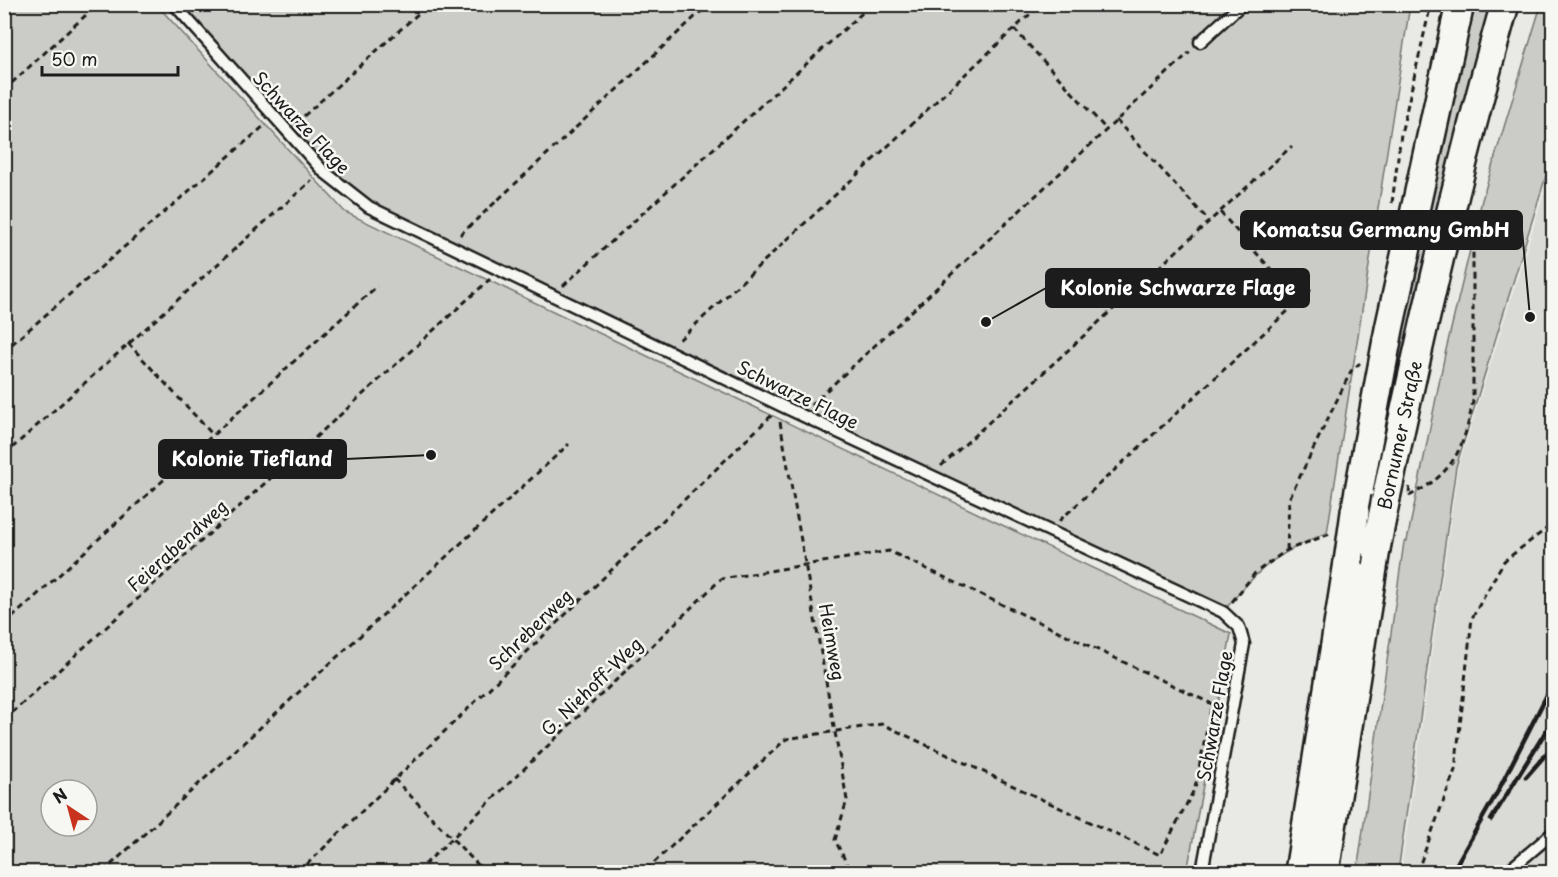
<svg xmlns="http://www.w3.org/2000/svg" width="1558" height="877" font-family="'Playpen Sans',sans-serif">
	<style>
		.built { fill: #dadad6 }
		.green { fill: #cbcbc7; stroke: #747472; stroke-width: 1.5; fill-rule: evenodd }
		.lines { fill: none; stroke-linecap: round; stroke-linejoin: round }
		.lane-casing { stroke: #1c1c1c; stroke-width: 15 }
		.secondary-casing { stroke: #1c1c1c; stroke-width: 32 }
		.path { stroke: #1c1c1c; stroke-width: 3; stroke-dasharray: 6 4.5; stroke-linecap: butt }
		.lane { stroke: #f6f6f2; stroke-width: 10 }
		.secondary { stroke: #f6f6f2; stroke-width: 27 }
		.rail { stroke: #1c1c1c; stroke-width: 4.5 }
		.secondary-bridge-casing { stroke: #1c1c1c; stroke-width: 32; stroke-linecap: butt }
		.path-bridge { stroke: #1c1c1c; stroke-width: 3; stroke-dasharray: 6 4.5; stroke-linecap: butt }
		.secondary-bridge { stroke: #f6f6f2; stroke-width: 27 }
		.labels { text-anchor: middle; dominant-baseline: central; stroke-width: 5; stroke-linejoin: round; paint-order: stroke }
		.street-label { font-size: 18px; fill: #1c1c1c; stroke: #f6f6f2 }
		.leader { fill: none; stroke: #1c1c1c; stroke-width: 2 }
		.callout-dot { fill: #1c1c1c; stroke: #f6f6f2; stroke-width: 2 }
		.callout { fill: #1c1c1c; stroke: #1c1c1c; stroke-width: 2 }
		.callout-label { font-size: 20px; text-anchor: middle; font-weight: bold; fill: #fff }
	</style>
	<rect width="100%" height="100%" fill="#e9e9e5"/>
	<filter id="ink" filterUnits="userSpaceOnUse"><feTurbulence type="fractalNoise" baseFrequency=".0167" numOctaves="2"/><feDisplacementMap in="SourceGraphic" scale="12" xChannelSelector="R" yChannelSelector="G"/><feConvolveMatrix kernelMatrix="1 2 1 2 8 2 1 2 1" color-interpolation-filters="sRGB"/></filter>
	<g filter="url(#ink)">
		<!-- built -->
		<path class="built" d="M1553,165V872H1401L1458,468Z"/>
		<!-- green -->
		<path class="green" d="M5,4L157,5L345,212L1231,634L1187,872H5ZM51,790H87V826H51Z
			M174,5H1410L1327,533C1273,555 1260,567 1223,612L349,194Z
			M1472,5H1493L1434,220L1373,498L1368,501L1423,215Z
			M1541,5H1553V153L1456,467L1398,872H1357L1404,542L1407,541L1445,354L1482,200Z"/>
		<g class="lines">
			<defs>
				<path id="lane" d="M174,4L323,171L369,207L782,406L1223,612L1239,627L1244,644L1202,872
					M1200,42L1242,4
					M1507,872L1554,832"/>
				<path id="secondary" d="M1386,498C1421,332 1459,167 1505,4
					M1355,512L1389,329L1460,4
					M1299,872L1348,562
					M1325,872L1376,549"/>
			</defs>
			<!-- lane casing -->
			<use href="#lane" class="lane-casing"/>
			<!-- secondary casing -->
			<use href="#secondary" class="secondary-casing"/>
			<!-- path -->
			<path class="path" d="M929,4L934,9L939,4
				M1014,29L1106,129
				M4,90L98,4
				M1116,120L1209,221
				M296,123L429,4
				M1392,203L1401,134L1431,4
				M1220,212L1299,301
				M460,235L709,4
				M563,286L872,4
				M679,340L1041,4
				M128,343L213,435
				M4,351L264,126
				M811,405L1190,52
				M780,422L847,800L835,840L851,872
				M4,455L312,180
				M941,466L1292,146
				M1409,496C1454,474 1464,448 1473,401V229L1471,223
				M1059,521L1314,287
				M1287,550L1289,499L1351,371L1360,363
				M1232,602L1255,573L1287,550L1330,534
				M4,625L377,286
				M4,720L490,279
				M394,779L485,872
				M103,872L569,444
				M299,872L772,415
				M417,872L721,579L889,551L1212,704L1195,788L1160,855L882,724L786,739L644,872
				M1417,872L1455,770L1472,618L1504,561L1554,523"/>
			<!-- lane -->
			<use href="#lane" class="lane"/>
			<!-- secondary -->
			<use href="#secondary" class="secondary"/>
			<!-- rail -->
			<path class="rail" d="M1526,777L1554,745
				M1491,820L1554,718
				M1452,872L1498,791L1554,681"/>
			<defs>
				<path id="secondary-bridge" d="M1376,549L1386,498
					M1348,562L1355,512"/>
			</defs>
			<!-- secondary-bridge casing -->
			<use href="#secondary-bridge" class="secondary-bridge-casing"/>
			<!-- path-bridge -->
			<path class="path-bridge" d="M1409,493L1410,485"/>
			<!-- secondary-bridge -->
			<use href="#secondary-bridge" class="secondary-bridge"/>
		</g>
	</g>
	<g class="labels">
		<!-- street labels -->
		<g class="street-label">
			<text transform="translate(302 122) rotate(47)">Schwarze Flage</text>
			<text transform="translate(798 394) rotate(26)">Schwarze Flage</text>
			<text transform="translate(1399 435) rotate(-78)">Bornumer Straße</text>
			<text transform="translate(177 545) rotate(-42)">Feierabendweg</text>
			<text transform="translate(530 629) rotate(-44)">Schreberweg</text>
			<text transform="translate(833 642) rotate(80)">Heimweg</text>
			<text transform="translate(591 686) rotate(-44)">G. Niehoff-Weg</text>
			<text transform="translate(1214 716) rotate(-80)">Schwarze Flage</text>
		</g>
	</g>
	<!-- callouts -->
	<path class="leader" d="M1530 317L1522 230M986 322L1046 288M431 455L346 459"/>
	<g class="callout-dot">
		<circle cx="1530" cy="317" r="6"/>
		<circle cx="986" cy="322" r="6"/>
		<circle cx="431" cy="455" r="6"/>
	</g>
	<g class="callout">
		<rect x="1241" y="211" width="281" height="38" rx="6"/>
		<rect x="1046" y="269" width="263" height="38" rx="6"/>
		<rect x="159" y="440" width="187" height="38" rx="6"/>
	</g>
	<g class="callout-label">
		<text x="1381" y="237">Komatsu Germany GmbH</text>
		<text x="1178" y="295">Kolonie Schwarze Flage</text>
		<text x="252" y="466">Kolonie Tiefland</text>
	</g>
	<!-- margin -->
	<rect width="1558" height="877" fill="none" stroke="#f6f6f2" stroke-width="24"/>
	<rect x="12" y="12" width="1534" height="853" fill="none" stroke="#1c1c1c" stroke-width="2" filter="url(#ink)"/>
	<!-- north arrow -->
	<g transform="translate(69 808) rotate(324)"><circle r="28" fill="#f6f6f2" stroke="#9f9f9c" stroke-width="1.5"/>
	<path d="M0-4.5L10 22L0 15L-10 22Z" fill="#c8321e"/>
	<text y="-9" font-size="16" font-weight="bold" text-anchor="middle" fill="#1c1c1c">N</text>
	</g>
	<!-- scale -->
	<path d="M42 66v9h136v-9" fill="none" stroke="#1c1c1c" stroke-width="3"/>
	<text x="51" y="66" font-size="18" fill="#1c1c1c" stroke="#f6f6f2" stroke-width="4.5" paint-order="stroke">50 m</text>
</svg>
